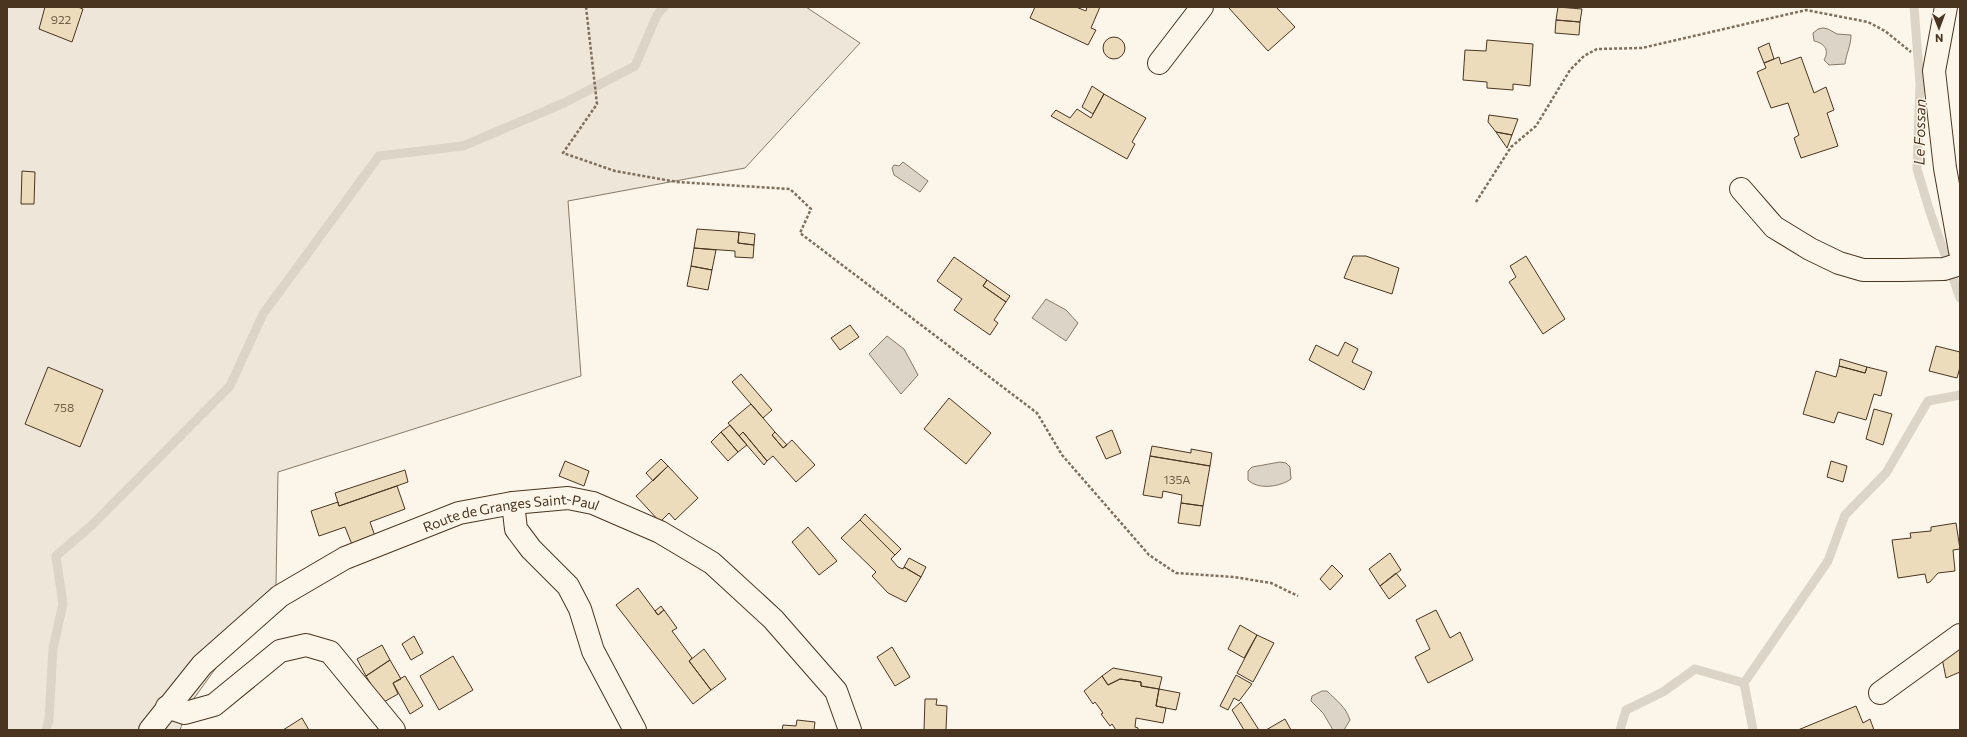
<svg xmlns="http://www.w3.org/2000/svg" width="1967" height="737" font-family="Commissioner,sans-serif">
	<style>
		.green { fill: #ede6d9; stroke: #887966 }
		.water { fill: #dcd4c6; stroke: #887966 }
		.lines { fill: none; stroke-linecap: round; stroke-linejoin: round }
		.stream { stroke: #dcd4c6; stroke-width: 9 }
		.building { fill: #ecdcbc; stroke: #4a3520 }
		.minor-casing { stroke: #4a3520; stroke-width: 24 }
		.path { stroke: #7f6f5c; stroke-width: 2.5; stroke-dasharray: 3 2; stroke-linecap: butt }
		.minor { stroke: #fbf6e9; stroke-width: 22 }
		.labels { text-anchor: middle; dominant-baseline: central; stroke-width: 3; stroke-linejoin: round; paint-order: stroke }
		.number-label { font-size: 12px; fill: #725f47 }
		.street-label { font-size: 14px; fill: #4a3520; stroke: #fbf6e9 }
		.water-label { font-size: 15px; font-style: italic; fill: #4a3520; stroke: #fbf6e9 }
	</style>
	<rect width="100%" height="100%" fill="#fbf6e9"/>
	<!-- green -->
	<path class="green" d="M7,7H806L860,43L745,168L568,201L581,376L278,472L276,585L187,708L180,730H7Z"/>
	<!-- water -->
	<path class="water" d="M1823,28L1828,29L1837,34L1851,35C1851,46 1846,54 1845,64L1829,65L1824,60C1830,50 1824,43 1814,41L1813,33L1818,29Z
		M903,162L928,181L920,192L894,175L892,168L894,165L899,166Z
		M1046,299L1066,310L1078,323L1066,341L1032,318Z
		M887,336L904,349L918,375L901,394L869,354Z
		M1280,462L1286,463L1290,467L1291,479C1280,487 1258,490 1248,480V471L1252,467Z
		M1322,691H1327C1336,700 1346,707 1350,720L1344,730H1333L1323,713L1311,701L1312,696Z"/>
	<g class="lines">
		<!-- stream -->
		<path class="stream" d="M1914,7L1920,84L1917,169L1930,212L1960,298
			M46,730L49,720L53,648L63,604L56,556L92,525L230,386L263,314L379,156L463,146L564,103L635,66L657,15L664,7
			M1620,730L1626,710L1663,692L1695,669L1744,683
			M1753,730L1744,683L1828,561L1845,515L1886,473L1928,401L1960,395"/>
	</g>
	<!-- building -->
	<path class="building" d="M45,7H78L83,9L72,42L39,29Z
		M1035,7H1076L1086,11L1087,7H1100L1091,28L1096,30L1088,45L1030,18Z
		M1228,7H1276L1295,27L1268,51Z
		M1558,7L1582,9L1580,22L1556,20Z
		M1556,20L1580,22L1579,35L1555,33Z
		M1103 48a11 11 0 1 1 22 0a11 11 0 1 1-22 0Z
		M1487,40L1533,44L1530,86L1513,84V90L1487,88V82L1463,80L1465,50L1486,51Z
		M1769,43L1774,59L1764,63L1758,48Z
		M1779,57L1781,64L1801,57L1814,93L1826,87L1834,110L1827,113L1838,146L1801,158L1794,138L1799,135L1788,103L1771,108L1757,72L1766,68L1764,63Z
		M1092,86L1104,94L1093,114L1082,107Z
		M1104,94L1146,118L1132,142L1135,144L1127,159L1051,116L1056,110L1070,118L1077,109L1091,118Z
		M1489,115L1518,119L1512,135L1496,132L1488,122Z
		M1496,132L1512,135L1507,148Z
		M22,171L35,172L34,204H21Z
		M697,229L739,232L738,243L754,245L753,258L735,257V251L694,248Z
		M739,232L755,234L754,245L738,243Z
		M694,248L716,250L712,270L691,266Z
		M1353,256H1366L1399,268L1392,294L1344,278Z
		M1526,256L1565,319L1543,334L1509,282L1516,277L1510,266Z
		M954,257L987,280L983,286L1006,302L994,320L998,323L990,335L954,310L962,299L937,281Z
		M691,266L712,270L708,290L687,286Z
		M987,280L1010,296L1006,302L983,286Z
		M850,325L859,337L840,350L831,338Z
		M1345,342L1358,349L1352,362L1372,372L1364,390L1309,360L1316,345L1338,356Z
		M1936,346L1960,352V367L1957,378L1929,371Z
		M1840,359L1867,367L1865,373L1839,366Z
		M1839,366L1865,373L1867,367L1887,372L1881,396L1874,394L1866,420L1838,412L1834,423L1803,414L1816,371L1836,377Z
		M48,367L103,390L80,447L25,424Z
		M741,374L772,410L763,418L732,382Z
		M949,398L991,433L966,464L924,429Z
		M751,404L775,432L772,435L783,448L792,440L815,465L796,482L773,456L767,461L743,432L739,436L728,423Z
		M1874,409L1892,414L1883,445L1866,439Z
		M730,425L747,445L738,452L721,432Z
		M1112,430L1121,453L1106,459L1096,437Z
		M721,432L738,452L728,461L711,442Z
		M743,432L767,461L764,465L739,436Z
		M775,432L787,445L783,448L772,435Z
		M1152,446L1191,453V449L1212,453L1210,466L1150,456Z
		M1150,456L1210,466L1203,506L1181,503L1182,495L1163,491L1162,498L1143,495Z
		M661,459L668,466L653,481L646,473Z
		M565,461L589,471L584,486L559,476Z
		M1831,461L1847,466L1843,482L1827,477Z
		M668,466L698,498L675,520L669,513L660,522L636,496Z
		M405,470L408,482L339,506L335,493Z
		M397,486L405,509L370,522L376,539L353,547L345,527L319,536L311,511L338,502L339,506Z
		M1181,503L1203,506L1200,526L1178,523Z
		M865,514L901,549L895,555L860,520Z
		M860,520L895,555L891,559L898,567L903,569L904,567L921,577L906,602L888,593L872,576L876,572L841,538Z
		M1956,523L1960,549L1953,550L1955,571L1938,573L1930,582L1927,583L1925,574L1898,578L1892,540L1911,538L1910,533L1931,531V527Z
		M808,527L837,561L819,575L792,542Z
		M1390,553L1401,570L1380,586L1369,569Z
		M909,558L926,567L921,577L904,567Z
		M1332,565L1343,576L1330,590L1320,579Z
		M1396,573L1406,586L1389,599L1380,586Z
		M638,588L658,615L664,610L677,628L672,631L692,658L689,661L711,690L693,704L616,605Z
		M661,606L664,610L658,615L655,611Z
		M1436,610L1450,638L1460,632L1473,660L1428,683L1415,657L1430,649L1416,620Z
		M1240,625L1257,635L1244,658L1228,649Z
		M1257,635L1274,643L1253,682L1237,673Z
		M414,636L423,653L411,660L402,644Z
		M382,645L390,660L366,676L357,659Z
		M892,647L910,677L895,686L877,657Z
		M1960,648V672L1946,678L1941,653Z
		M704,649L726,679L711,690L689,661Z
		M453,656L473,690L439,710L420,676Z
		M390,660L401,679L393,683L398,694L382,703L366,676Z
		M1113,668L1162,677L1159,689L1141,686V682L1120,679L1108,685L1102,676Z
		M1236,675L1252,684L1239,701L1234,698L1228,710L1220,706Z
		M405,676L423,706L410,714L393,683Z
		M1102,676L1108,685L1120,679L1141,682V686L1159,689L1156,706L1166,708L1163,723L1136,718L1135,727L1138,728V730H1116L1112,724L1110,726L1101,714L1103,713L1095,702L1093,704L1084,691Z
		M1159,689L1180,693L1176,710L1156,706Z
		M925,699H937L936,705L947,706L946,730H924Z
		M1241,702L1259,730H1244L1232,710Z
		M1856,706L1863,723L1870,719L1874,730H1798Z
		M302,718L309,730H283Z
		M1285,719L1291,730H1266Z
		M797,720L815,722L814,730H782L783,725L796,726Z"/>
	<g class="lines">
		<defs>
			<g id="minor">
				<path d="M1946,7L1934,71L1945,168L1960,251"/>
				<path d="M1159,63L1202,7"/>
				<path d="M1741,189L1774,227L1810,249L1839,263L1863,270H1902L1944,269L1960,264"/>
				<path d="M513,503L516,529L531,549L568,586L580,609L593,651L635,730"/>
				<path d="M1880,693L1960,635"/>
				<path d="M167,707L185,713L214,705L280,651L306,645L330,652L394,730"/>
				<path id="s1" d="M150,730L202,665L280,596L345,558L459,513L513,503L568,498L593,503L660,532L712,563L773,619L836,691L850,730"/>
			</g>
		</defs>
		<!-- minor casing -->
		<use href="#minor" class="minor-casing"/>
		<!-- path -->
		<path class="path" d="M586,7L597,104L563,153L615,171L677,182L790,189L811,209L800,233L1037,413L1062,455L1149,555L1176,573L1234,577L1271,583L1298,596
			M1476,202L1511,147L1536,126L1570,70L1584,56L1597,49L1642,48L1806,10L1868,22L1885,31L1911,52"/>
		<!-- minor -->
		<use href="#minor" class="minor"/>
	</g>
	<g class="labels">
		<!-- number labels -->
		<g class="number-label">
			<text x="61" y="19">922</text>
			<text x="64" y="407">758</text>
			<text x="1177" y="479">135A</text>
		</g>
		<!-- street labels -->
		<g class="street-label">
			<text stroke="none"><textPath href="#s1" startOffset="437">Route de Granges Saint-Paul</textPath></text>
		</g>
		<!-- water labels -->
		<g class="water-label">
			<text transform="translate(1919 132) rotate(-89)">Le Fossan</text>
		</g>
	</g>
	<!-- border -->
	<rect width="1967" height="737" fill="none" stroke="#4a3520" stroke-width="16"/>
	<!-- north arrow -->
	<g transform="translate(1939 28) rotate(179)" stroke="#fbf6e9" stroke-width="3" paint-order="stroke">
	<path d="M0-3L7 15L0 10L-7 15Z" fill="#4a3520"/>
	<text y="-6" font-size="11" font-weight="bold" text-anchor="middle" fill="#4a3520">N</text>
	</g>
</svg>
